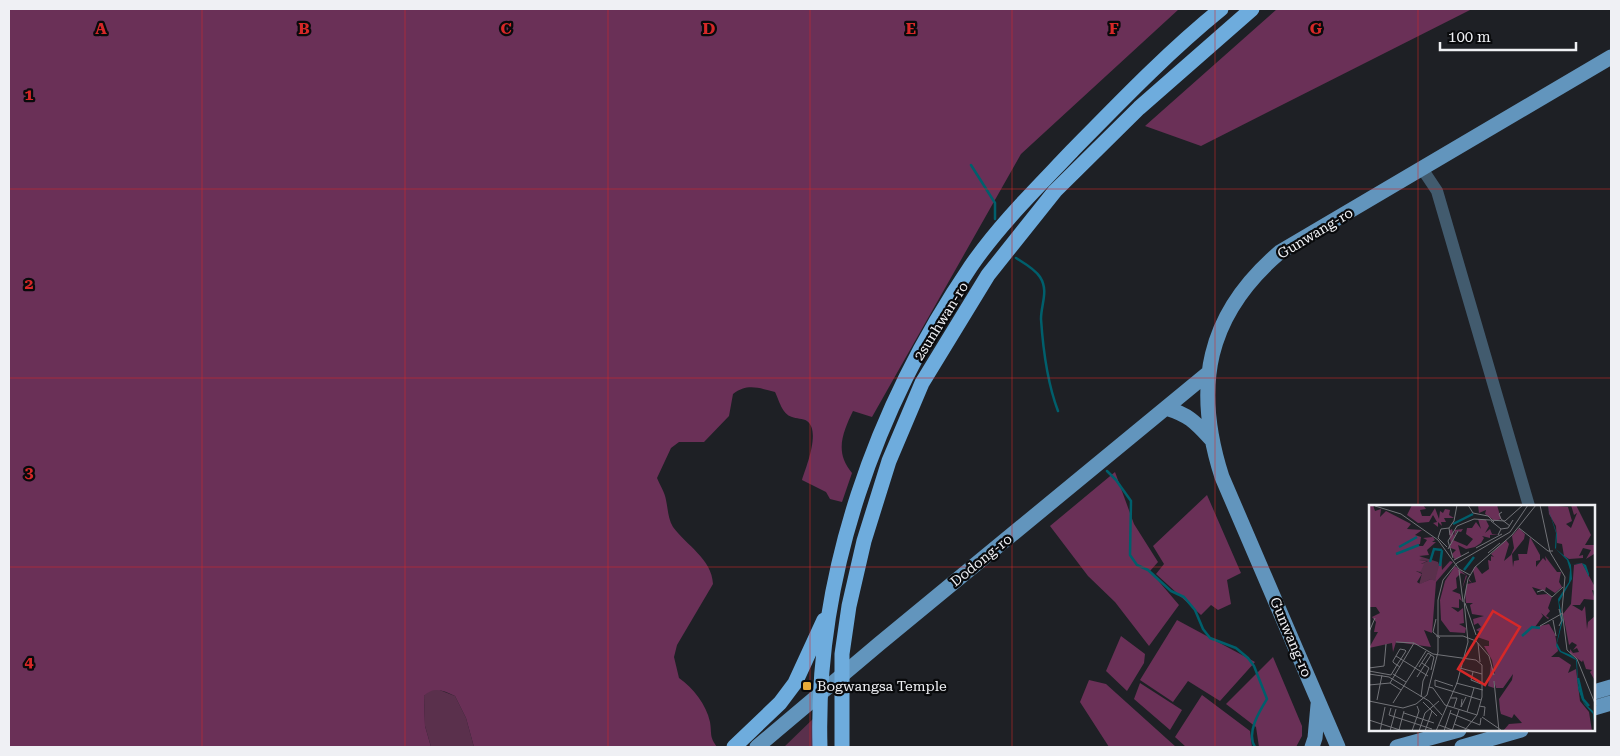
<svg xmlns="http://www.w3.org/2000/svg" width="1620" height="756" font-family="'Roboto Serif',serif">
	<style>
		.green { fill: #5a304c }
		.forest { fill: #6a3057 }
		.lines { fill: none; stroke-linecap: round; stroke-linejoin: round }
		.stream { stroke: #005f6c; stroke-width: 2.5 }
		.minor { stroke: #425b6e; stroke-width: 12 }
		.major { stroke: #6295bd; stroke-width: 15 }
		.highway { stroke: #6eacdd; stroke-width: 15 }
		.grid { fill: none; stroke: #d62828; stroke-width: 1; stroke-opacity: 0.55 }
		.poi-dot { fill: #e9ab38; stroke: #090a0c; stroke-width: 2 }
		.labels { text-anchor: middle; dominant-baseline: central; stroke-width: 4.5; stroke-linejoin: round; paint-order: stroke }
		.street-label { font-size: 14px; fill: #eff0f4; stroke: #090a0c }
		.poi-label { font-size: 14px; fill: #eff0f4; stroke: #090a0c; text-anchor: start }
		.inset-river { fill: none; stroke: #005f6c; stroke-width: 2.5 }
		.inset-road { fill: none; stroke: #727378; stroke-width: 1 }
		.view { fill: #d62828; fill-opacity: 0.15; stroke: #d62828; stroke-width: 2.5 }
		.inset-edge { fill: none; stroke: #eff0f4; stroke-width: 2.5 }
		.grid-label { font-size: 16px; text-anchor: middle; font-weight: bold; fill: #d62828; stroke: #090a0c; stroke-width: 4.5; stroke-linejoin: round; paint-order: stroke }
	</style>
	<rect width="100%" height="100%" fill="#1e2025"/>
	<!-- green -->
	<path class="green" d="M437,689L455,696L466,718L474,747H431L425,726L424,696L428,691Z
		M816,716V747H784Z"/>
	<!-- forest -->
	<path class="forest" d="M9,9H1179L1021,154L872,417L853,411C843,432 834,452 852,473L842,502L830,499L826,492L802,480C806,467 821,431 807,421C803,418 796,419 792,417C782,414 779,400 775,392C759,388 747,383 733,394L729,416L704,442H679L671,448L657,478C660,485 665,493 666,500C668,509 668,519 673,527C686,545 712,559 713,584L677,645L674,657L679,678C693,688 706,704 710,722C712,734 709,736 717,747H474L466,718L455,696C443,690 433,686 424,696L425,726L431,747H9Z
		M1277,9H1472L1201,146L1145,126Z
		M1115,472L1134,524L1158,562L1150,571L1179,605L1149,646L1115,602L1088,576L1050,526Z
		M1207,495L1241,573L1227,580L1231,604L1218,610L1211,605L1201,615L1156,574L1164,564L1153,546Z
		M1177,620L1255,662L1220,701L1188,681L1173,702L1140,680Z
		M1121,636L1145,654L1144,663L1127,691L1106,671Z
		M1273,657L1302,726V736L1296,747H1259L1256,727L1226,704Z
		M1089,680L1106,684L1176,747H1109L1080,702Z
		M1140,683L1182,710L1170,730L1134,699Z
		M1202,695L1250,731L1252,747H1186L1175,737Z"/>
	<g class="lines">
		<!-- stream -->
		<path class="stream" d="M971,165L995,203V219
			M1016,258C1024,263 1035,269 1040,277C1049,291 1041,304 1041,319C1043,349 1047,382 1058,411
			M1107,471L1116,480L1131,501L1130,555L1137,565L1148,570L1171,591L1184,597L1195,610L1203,629L1210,638L1236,648L1248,658L1254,666L1267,699C1259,712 1246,733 1255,747"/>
		<!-- minor -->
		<path class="minor" d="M1423,170L1437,191L1529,506"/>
		<!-- major -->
		<path class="major" d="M1166,408C1189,415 1195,422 1211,439
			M1594,692L1611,687
			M1594,708L1611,703
			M757,747L879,644L1207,374
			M1312,747L1315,738L1318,705
			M1338,747L1222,477C1193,387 1206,315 1280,252L1611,57
			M1397,747L1459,730
			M1462,747L1521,730"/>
		<!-- highway -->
		<path class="highway" d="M734,747L780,703L795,683L824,620
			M820,747C815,576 876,406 971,266C1000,224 1037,188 1072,151C1120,102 1168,52 1221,9
			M842,747V654L849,606L864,541L889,461L922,383L988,275L1055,191L1139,108L1252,9"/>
	</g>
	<!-- grid -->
	<path class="grid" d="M202,9V747M405,9V747M608,9V747M810,9V747M1012,9V747M1215,9V747M1418,9V506M9,189H1611M9,378H1611M9,567H1370M1594,567H1611M1418,730V747"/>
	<!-- markers -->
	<rect class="poi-dot" x="802" y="681" width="10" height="10" rx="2.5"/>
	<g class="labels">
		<!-- street labels -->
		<g class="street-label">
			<text transform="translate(1315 233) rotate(-31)">Gunwang-ro</text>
			<text transform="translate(941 321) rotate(-58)">2sunhwan-ro</text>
			<text transform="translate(981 560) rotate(-39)">Dodong-ro</text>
			<text transform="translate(1291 637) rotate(67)">Gunwang-ro</text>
		</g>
		<!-- poi labels -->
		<g class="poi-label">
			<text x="817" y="686">Bogwangsa Temple</text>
		</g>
	</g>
	<!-- overview -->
	<g transform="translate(1369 505)">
		<rect width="226" height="226" fill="#1e2025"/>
		<path d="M50,51L69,57L71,62L66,77L62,74L50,80L53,68L47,66L52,65V59L59,56L50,55Z" fill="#5a304c"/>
		<path d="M0,0H4L6,6L12,4L11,12L17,6L42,19L38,24L53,25L46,30L52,32L51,39L46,41H54L58,35L54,33L64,32L66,35L63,37H67L58,45L60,50L50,51L53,53L50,55L58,56L52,59H55L52,66H47L53,69L48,77L51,79L62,74L66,76L72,53L73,65L81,56L84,57L67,77L63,128L55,125L62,142L27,137L24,147L23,138L0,143L9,127H5L7,117L3,112L11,108L7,102H0ZM43,0H54L57,4L51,5L53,11H61L66,3L70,14L71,6L74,8L76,4L81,5L80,10L85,13H75L77,17H72L73,21L69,17V22L64,18L68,17L64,10L60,17L49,18L38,10ZM109,0H128L132,14L126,16L116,9L117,5L110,8ZM179,0L199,2L203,16L197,19L202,23L208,8L205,10L202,0H207L222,30L216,40H225V49L217,54L222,45L214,43L210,51L214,50V53L200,54L195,51L193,39L188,38L187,21L180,9ZM109,14L117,15L120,21L116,28L121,24L123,29H130L121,30V33L113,31L115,33L112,38L106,42L97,44L89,40L92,51L86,55L83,49L87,45L79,42L82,40L80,26L83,24L85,31L86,25L94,24L92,27L88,26L84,35L98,41L104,34L97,29L98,23H103L107,17L112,24ZM150,23L156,29L155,34L143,49L144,62L145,56L150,55L149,49H158L161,32L171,50V55L167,56V62L174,53L177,56L176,51L188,67H192L190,77L193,82L186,88L177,82L176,86L163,82L168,90L178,89L183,92L179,103L181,106L177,111L180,113L179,114L172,108L174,111L166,122L180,119L186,129L189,146L182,152H190L202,160L199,168L207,164L211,196L220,207L223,226H134L140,219L153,218L145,209L143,213L132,209L131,205L130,194L143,175L144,169L134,183H127L125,176V183L119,181L122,160L126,170L123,155L115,141H120V136L108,132L111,127L107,125L112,122L109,118L105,120L104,114L115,111L103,109L101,100L104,98H97L96,88L98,79L103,78L100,76V74L103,78L107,77L104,65L107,61L113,69L120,64L119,55L122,56V51L125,52L122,49L137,35L140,39L135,56L142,50L145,43L143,31ZM213,58L226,82V86L223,85L226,95L215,94L211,100H203L213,106L216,101L218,124L219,117L226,111L225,174L221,167L223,165L217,164L214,155L213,157L201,148V144L204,148L210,147L208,143L204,145L208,140L203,137L200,140L194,109L202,99L205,60ZM86,61L97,70L98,71L93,84L97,70L92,68L87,73L88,83L83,86L91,89L93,96L90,94V103L82,102L89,107L94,103L95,118L90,119L97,123L96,128L81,127L72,115L71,95L76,76Z" fill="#6a3057"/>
		<path d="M178,0L188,29L187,44L199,54L202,60L211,58H213L217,60L220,69V72L213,58L202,60L203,74L190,97L194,115L188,138L192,146L202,150L208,155L209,179L215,198L224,206L226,215V226L224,209L215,199L209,184L207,155L191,147L187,141L192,118L189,94L200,77L201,65L198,55L186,43L187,28Z" fill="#005f6c"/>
		<path class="inset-river" d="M84,19L104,9M30,42L48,32M27,49L50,40M61,57L65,44L73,45M71,61L73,45M95,65L105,52M153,131L163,122L171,123M209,173L214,194L220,201"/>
		<path class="inset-road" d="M99,0L104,8L119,11L125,17M171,0L181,47L196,72L193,105L198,145L208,154L227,201M6,1L32,9L69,35L90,64L101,70M133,7L130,9L132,14L141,21M122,16L132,24L129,30M150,23L179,46H184M132,24L139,23L144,15M81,30L80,23L85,16L88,0M78,42L69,33L72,24L80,23M107,43L133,29M79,44L89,26M119,48L131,38M84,53L79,36L88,21L105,14L136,16L154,0M85,55L100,47M90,65L94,97M168,87L174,85L183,92L194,82M96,98L107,130M190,104L193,115L190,121M67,114L64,127L71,133M184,115L187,131M171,121L194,108M0,127L6,113M67,131H94L107,136L120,151L125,170M45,138L64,149L107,155L113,160V192L108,210L95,226M109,138L111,157M27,151L59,171M50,162L59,148L65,152L62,165M0,163L15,161L17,139M91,163L113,169M0,166L22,170L28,160L37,146L36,145L31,144L24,156V157L25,158L31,162M104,167L102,175L112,179M0,169L20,172L60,196L73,210M24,169L37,177M48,172L62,150M125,176L130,226M21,178L45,138L27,137M87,178L114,185M0,180L21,178L32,185M84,181L66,175V181L112,195M60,182L64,183L76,200M52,192L54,176L60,163L53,158M82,193H88L85,202M93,194L92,202L97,192M8,195L13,170M0,196L34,203L47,199L58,190L69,147V95L74,75L88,58L141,27L159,0M54,197L68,211M24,198L57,146M76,200L108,210M110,201L116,202L115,211M22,203L20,210L63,224M98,207L105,183M35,208L65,218M81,208L111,220L112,213M113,212L132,225M0,215L34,226M85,219L103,226M70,220L86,226M30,225L35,206M11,226L16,202M21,226L27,204M43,226L50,206L48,201M50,226L56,208L70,196M56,226L63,206M67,226L88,178L99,137L95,95L99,74L106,62L143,30L167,0M75,226L82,205M83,226L90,205"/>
		<path class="view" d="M124,106L151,122L116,180L89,164Z"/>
		<rect width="226" height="226" class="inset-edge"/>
	</g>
	<g class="grid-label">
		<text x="101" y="34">A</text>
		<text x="304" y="34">B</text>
		<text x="506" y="34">C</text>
		<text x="709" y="34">D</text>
		<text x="911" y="34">E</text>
		<text x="1114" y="34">F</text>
		<text x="1316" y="34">G</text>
		<text x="29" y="100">1</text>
		<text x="29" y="289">2</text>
		<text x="29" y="478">3</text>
		<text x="29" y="667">4</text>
	</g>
	<!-- border -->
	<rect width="1620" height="756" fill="none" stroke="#eff0f4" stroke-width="20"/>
	<!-- scale -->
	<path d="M1440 42v8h136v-8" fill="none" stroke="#eff0f4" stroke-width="2.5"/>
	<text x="1448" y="42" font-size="15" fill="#eff0f4" stroke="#090a0c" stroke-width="4" paint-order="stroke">100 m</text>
</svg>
